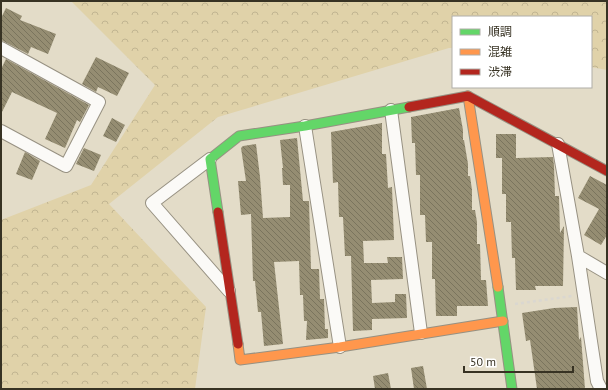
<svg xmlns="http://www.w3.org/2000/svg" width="608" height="390" font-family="'PT Sans','Noto Sans JP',sans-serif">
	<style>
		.forest { fill: url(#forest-crowns) }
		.building { fill: url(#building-back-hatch) }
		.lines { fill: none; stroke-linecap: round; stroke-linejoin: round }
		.street-casing { stroke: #979182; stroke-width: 14 }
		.fast-casing { stroke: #979182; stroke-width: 11 }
		.slow-casing { stroke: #979182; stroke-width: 11 }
		.jam-casing { stroke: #979182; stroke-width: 11 }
		.path { stroke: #dad7d0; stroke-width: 2.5; stroke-dasharray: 3 3; stroke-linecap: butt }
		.street { stroke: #fbfaf7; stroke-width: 12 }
		.fast { stroke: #63d668; stroke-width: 9 }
		.slow { stroke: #ff974d; stroke-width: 9 }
		.jam { stroke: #b3261e; stroke-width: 9 }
	</style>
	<defs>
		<pattern id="forest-crowns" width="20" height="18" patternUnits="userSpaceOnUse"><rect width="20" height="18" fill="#e0d2a9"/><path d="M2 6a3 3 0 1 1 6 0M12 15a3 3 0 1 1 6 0" fill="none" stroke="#c1b591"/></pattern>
		<pattern id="building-back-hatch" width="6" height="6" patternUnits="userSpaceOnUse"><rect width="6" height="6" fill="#958d72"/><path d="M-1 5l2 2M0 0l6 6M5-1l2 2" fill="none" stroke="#7a745d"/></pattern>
	</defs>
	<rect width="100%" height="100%" fill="#e3dcc8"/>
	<!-- forest -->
	<path class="forest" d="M71,1H607V70L591,67V17H453V48H449L218,117L109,204L206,307L195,389H1V220L91,185L155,85Z"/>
	<!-- building -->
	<path class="building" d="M6,8L22,16L20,20L56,34L48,54L31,47L28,54L1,40V18Z
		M96,57L129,73L117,96L98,87L96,92L82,84Z
		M6,59L89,105L80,122L77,120L65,148L45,139L57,113L12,92L1,114V69Z
		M459,108L463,130V140H464L468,164V176H470L472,190V210H475L477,222V244H480L481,280H486L488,306H457V316H436L435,279H432V242H426L425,215H420V175H416L415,143H412L411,117Z
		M112,118L125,125L116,142L103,136Z
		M382,123V154H386L388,188L392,187L394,240L363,241L364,263H388L387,257H402L403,279L371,280L372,303L395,302V294H406L407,318L372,319V330L353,331L351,256H345L343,217H339L338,182L333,183L331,132Z
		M496,134H516V158L553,157L554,166L555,196H559L560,233L564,226L563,286H535L536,290H516L515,258H512L511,222H506V194H502V158H496Z
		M297,138L303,201H309L311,269H319L320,299H324L325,329H328V338L306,340L307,321H304L303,295H300L299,261L274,262L283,344L264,346L261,312H258L255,281H253L251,214L241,215L238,181H246L241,148L243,146L256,144L260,177L263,218L290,217V185H283L282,168H283L280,140Z
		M84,148L101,155L94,171L76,164Z
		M25,152L40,161L32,180L16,174Z
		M590,176L607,185V235L601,245L584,235L599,209L578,198Z
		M577,307L579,340L581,337L585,389H537L530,340L526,341L522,313L554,308Z
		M423,366L427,389H414L411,368Z
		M388,373L391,389H375L373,376Z"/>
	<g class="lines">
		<defs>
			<path id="street" d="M1,48L99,102L66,166L1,131
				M391,110L421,333
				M305,126L340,347
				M558,144L578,256L597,381L601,389
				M210,159L152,203L229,291
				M578,256L607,273"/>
			<path id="fast" d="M218,212L210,159L239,136L305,126L409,107
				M498,287L512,389"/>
			<path id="slow" d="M468,96L498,287
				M238,344L240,360L340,347L503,321"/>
			<path id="jam" d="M409,107L468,96L607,171
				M218,212L238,344"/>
		</defs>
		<!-- street casing -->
		<use href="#street" class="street-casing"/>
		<!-- fast casing -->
		<use href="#fast" class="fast-casing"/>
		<!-- slow casing -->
		<use href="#slow" class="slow-casing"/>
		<!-- jam casing -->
		<use href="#jam" class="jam-casing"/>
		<!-- path -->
		<path class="path" d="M515,304L572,296"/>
		<!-- street -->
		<use href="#street" class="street"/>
		<!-- fast -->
		<use href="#fast" class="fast"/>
		<!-- slow -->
		<use href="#slow" class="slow"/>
		<!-- jam -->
		<use href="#jam" class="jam"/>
	</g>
	<!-- border -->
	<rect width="608" height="390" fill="none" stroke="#373223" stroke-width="4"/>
	<!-- legend -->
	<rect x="452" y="16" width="140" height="72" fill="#ffffff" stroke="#afada7"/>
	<rect x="460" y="29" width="20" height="6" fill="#63d668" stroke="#afada7"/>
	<text x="488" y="36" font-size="12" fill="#373223">順調</text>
	<rect x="460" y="49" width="20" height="6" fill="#ff974d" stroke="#afada7"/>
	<text x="488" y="56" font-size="12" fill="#373223">混雑</text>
	<rect x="460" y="69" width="20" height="6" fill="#b3261e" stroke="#afada7"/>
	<text x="488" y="76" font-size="12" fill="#373223">渋滞</text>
	<!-- scale -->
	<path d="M464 366v6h109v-6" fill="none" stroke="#373223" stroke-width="2"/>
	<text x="470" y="366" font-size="12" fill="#373223" stroke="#ffffff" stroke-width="3" paint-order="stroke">50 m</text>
</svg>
